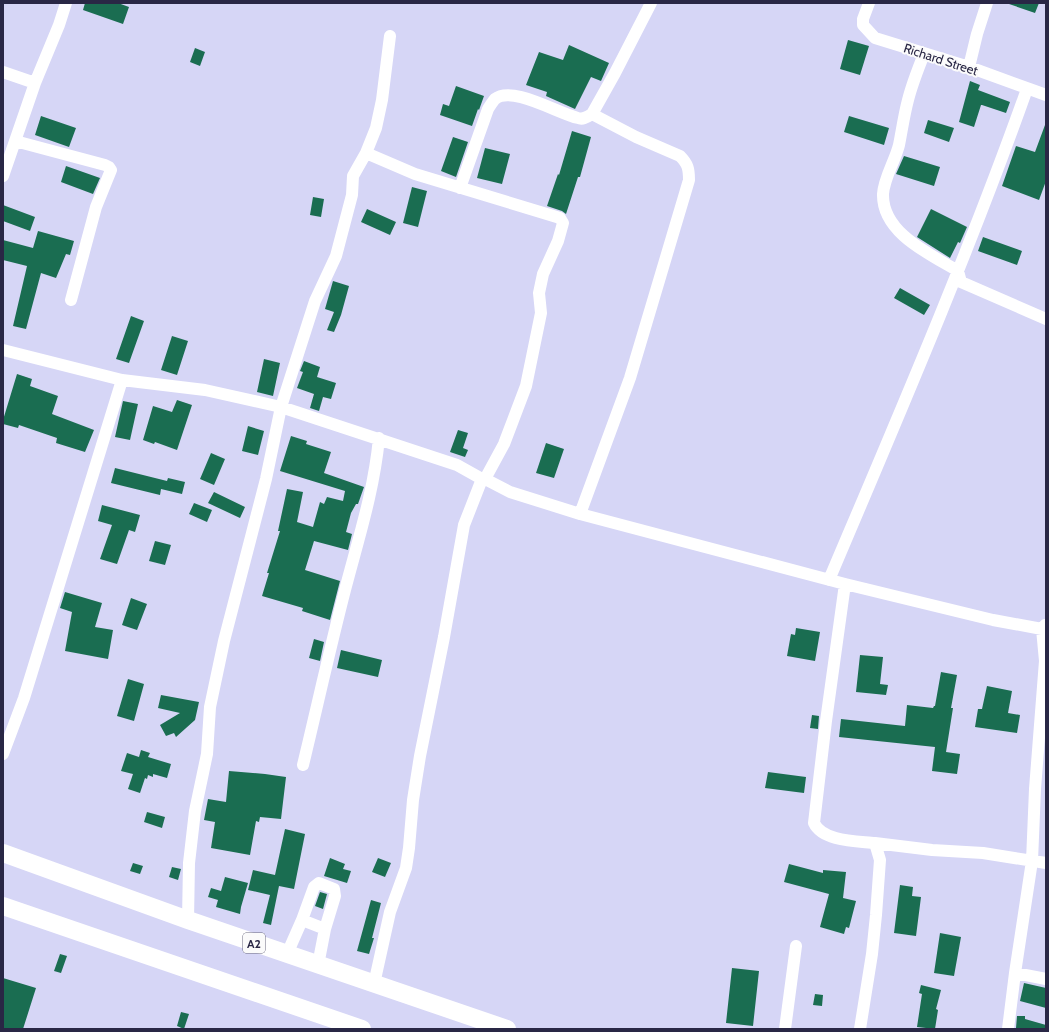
<svg xmlns="http://www.w3.org/2000/svg" width="1049" height="1032" font-family="Cabin,sans-serif">
	<style>
		.building { fill: #1a6d51 }
		.lines { fill: none; stroke-linecap: round; stroke-linejoin: round }
		.minor { stroke: #fff; stroke-width: 12 }
		.highway { stroke: #fff; stroke-width: 18 }
		.labels { text-anchor: middle; dominant-baseline: central; stroke-width: 4; stroke-linejoin: round; paint-order: stroke }
		.shield { fill: #fbfbfb; stroke: #68677c; stroke-width: 1 }
		.shield-label { font-size: 12px; font-weight: bold; fill: #292745 }
		.street-label { font-size: 13px; fill: #292745; stroke: #fbfbfb }
	</style>
	<rect width="100%" height="100%" fill="#d6d6f6"/>
	<!-- building -->
	<path class="building" d="M85,3H118L129,7L123,24L83,10Z
		M1009,3H1039L1035,13L1009,4Z
		M848,40L869,46L860,75L840,69Z
		M569,45L609,63L601,81L591,77L575,109L546,96L547,92L526,85L539,52L563,60Z
		M195,48L205,52L200,66L190,62Z
		M970,81L980,85L978,90L1010,102L1006,113L982,105H981L974,127L959,122Z
		M456,86L484,96L479,110L478,109L472,126L440,115L443,104L449,106Z
		M41,116L76,128L69,147L35,135Z
		M849,116L889,128L884,145L844,132Z
		M928,120L954,128L949,142L924,133Z
		M1045,125H1046V181L1039,200L1002,186L1016,146L1035,152Z
		M572,131L591,137L580,177H578L566,214L562,211L547,206L558,174L559,175Z
		M453,137L468,142L456,177L441,171Z
		M485,148L510,154L502,184L477,178Z
		M904,156L940,167L934,186L896,174Z
		M66,166L100,178L93,194L61,182Z
		M412,187L427,191L418,227L403,223Z
		M313,197L324,199L321,217L310,215Z
		M3,205L35,217L30,231L3,221Z
		M367,209L396,222L390,235L361,222Z
		M931,209L967,227L960,243L958,242L950,258L917,237Z
		M38,231L74,241L70,255L66,254L56,278L41,273L26,329L13,326L27,266L3,260V240L33,248Z
		M983,237L1022,251L1017,265L978,251Z
		M333,281L349,286L341,315L334,332L327,330L334,312L325,309Z
		M900,288L930,305L924,315L894,298Z
		M131,316L144,321L129,363L116,359Z
		M172,336L188,341L177,375L161,370Z
		M264,359L280,363L273,396L257,392Z
		M304,361L320,367L317,377L336,383L331,399L323,397L319,411L310,408L314,394L297,388L303,372L300,371Z
		M17,374L32,379L30,386L58,396L52,414L94,430L85,452L56,443L57,438L19,425L18,428L3,424V420Z
		M177,400L192,405L177,450L155,442L154,444L143,440L153,406L172,412Z
		M123,401L138,404L130,440L115,437Z
		M248,426L264,431L258,455L242,451Z
		M458,430L468,433L463,448L468,450L465,457L450,452Z
		M291,436L307,441L306,444L331,452L324,473L364,487L358,504H356L351,513L346,532L352,534L348,550L314,541L305,570L340,581L330,620L302,611L303,608L262,596L269,573H267L280,531H278L287,489L303,492L297,522L313,527L320,502L324,504L327,497L343,501L345,491L280,471Z
		M546,443L564,449L554,478L536,473Z
		M211,453L225,459L214,485L200,479Z
		M115,468L167,481L168,478L185,482L182,494L161,489L160,495L111,483Z
		M214,492L245,507L240,518L208,503Z
		M194,503L212,510L207,522L189,514Z
		M102,505L140,515L135,532L129,530L117,564L100,559L112,525L98,521Z
		M155,541L171,545L165,565L149,561Z
		M65,592L102,603L95,627L113,630L108,659L65,651L72,612L60,608Z
		M131,598L147,604L137,630L122,625Z
		M796,628L820,632L815,661L787,656L791,634L795,635Z
		M314,639L324,642L320,661L309,658Z
		M341,650L382,660L378,677L337,668Z
		M860,655L883,657L880,684L888,685L886,695L856,692Z
		M941,672L957,675L951,708H953L946,752L960,754L957,774L932,771L935,747L839,737L841,719L905,726L907,705L933,708L934,706H935Z
		M128,679L144,684L134,721L117,716Z
		M987,686L1012,691L1008,713L1020,715L1017,733L975,727L978,709H982Z
		M161,695L199,702L195,720L176,737L174,733L166,736L160,725L180,713L158,708Z
		M812,715L819,716L818,729L810,728Z
		M141,750L150,753L148,757L171,764L167,778L153,774V777L148,775L147,779L145,778L140,793L128,789L133,774L121,771L127,753L139,757Z
		M229,771L265,774L286,777L281,819L260,817L259,822L256,821L250,855L211,848L215,822L204,820L208,799L226,802Z
		M768,772L806,777L804,793L765,788Z
		M147,812L165,817L162,828L144,822Z
		M285,829L305,834L294,889L279,886L271,925L263,923L270,895L248,890L253,870L275,875Z
		M330,858L345,864L343,869L351,871L347,883L324,876Z
		M378,858L391,863L385,877L372,872Z
		M133,863L143,866L140,874L130,871Z
		M789,864L823,873V870L846,872L843,898L856,901L849,928L846,927L844,934L820,927L829,894L784,882Z
		M172,867L181,869L178,880L169,877Z
		M225,877L248,883L241,907L240,914L216,907L218,900L208,897L211,888L221,891Z
		M900,885L913,887L912,896L921,897L916,936L894,933Z
		M320,892L327,894L323,909L315,906Z
		M371,900L381,903L372,938H374L369,954L357,951Z
		M940,933L961,937L954,976L934,973Z
		M60,954L67,956L61,973L54,971Z
		M732,968L759,971L753,1026L726,1023Z
		M3,978L36,988L23,1029H3Z
		M1024,983L1046,988V1008L1020,1001Z
		M921,985L941,990L936,1009L938,1010L935,1029L917,1027L922,994L919,993Z
		M815,994L823,995L822,1006L813,1005Z
		M181,1012L189,1014L184,1029L177,1026Z
		M1017,1016H1025V1019L1046,1025V1029L1016,1028Z"/>
	<g class="lines">
		<!-- minor -->
		<path class="minor" d="M869,3L863,19V25L875,38L969,67L1046,95
			M924,54C918,69 912,84 908,100C904,115 902,130 899,145C895,161 884,178 883,194C882,233 930,254 958,271L961,282L1046,319
			M969,67L977,34L987,3
			M3,72L35,83
			M15,141L105,165L109,167L111,170L96,207L71,300
			M366,153L415,174L560,218L563,223L558,241L543,274L539,293L541,313L526,386L504,444L485,479
			M3,176L35,83L59,25L66,3
			M460,188L488,109C490,106 493,101 495,99C512,85 559,114 578,118C583,120 587,117 592,114L615,73L651,3
			M3,350L122,380L205,390L281,407L457,465L482,479H485L510,492L580,514L845,584L993,620L1042,629L1046,632
			M580,514L630,378L689,180C689,169 688,164 680,156L636,137L592,114
			M829,580C898,417 968,255 1027,89
			M845,584L826,721L814,823C823,842 858,841 875,843L880,860L876,915L872,954L860,1029
			M3,754L24,698L122,380
			M303,765C317,707 330,648 345,590C358,540 374,491 379,438
			M875,843L932,850L983,853L1046,863
			M188,920L189,863L195,811L207,754L210,707L224,641L266,479L281,407L315,301L336,256L352,195L353,176L366,153L376,128L382,100L390,36
			M302,920L314,887L319,883L334,889L335,896L325,929
			M287,954L302,920L325,929L318,965
			M1015,973L1046,979
			M374,984L390,912L406,868L409,848L413,800L420,756L444,637L464,525L482,479
			M785,1029L796,946
			M1008,1029L1015,973L1032,861L1035,789L1045,661L1042,629L1045,625"/>
		<!-- highway -->
		<path class="highway" d="M3,853L188,920L507,1029
			M3,906L362,1029"/>
	</g>
	<g class="labels">
		<!-- shield labels -->
		<rect class="shield" x="243" y="933" width="22" height="20" rx="3"/>
		<g class="shield-label">
			<text x="254" y="943">A2</text>
		</g>
		<!-- street labels -->
		<g class="street-label">
			<text transform="translate(941 59) rotate(18)">Richard Street</text>
		</g>
	</g>
	<!-- border -->
	<rect width="1049" height="1032" fill="none" stroke="#292745" stroke-width="8"/>
</svg>
